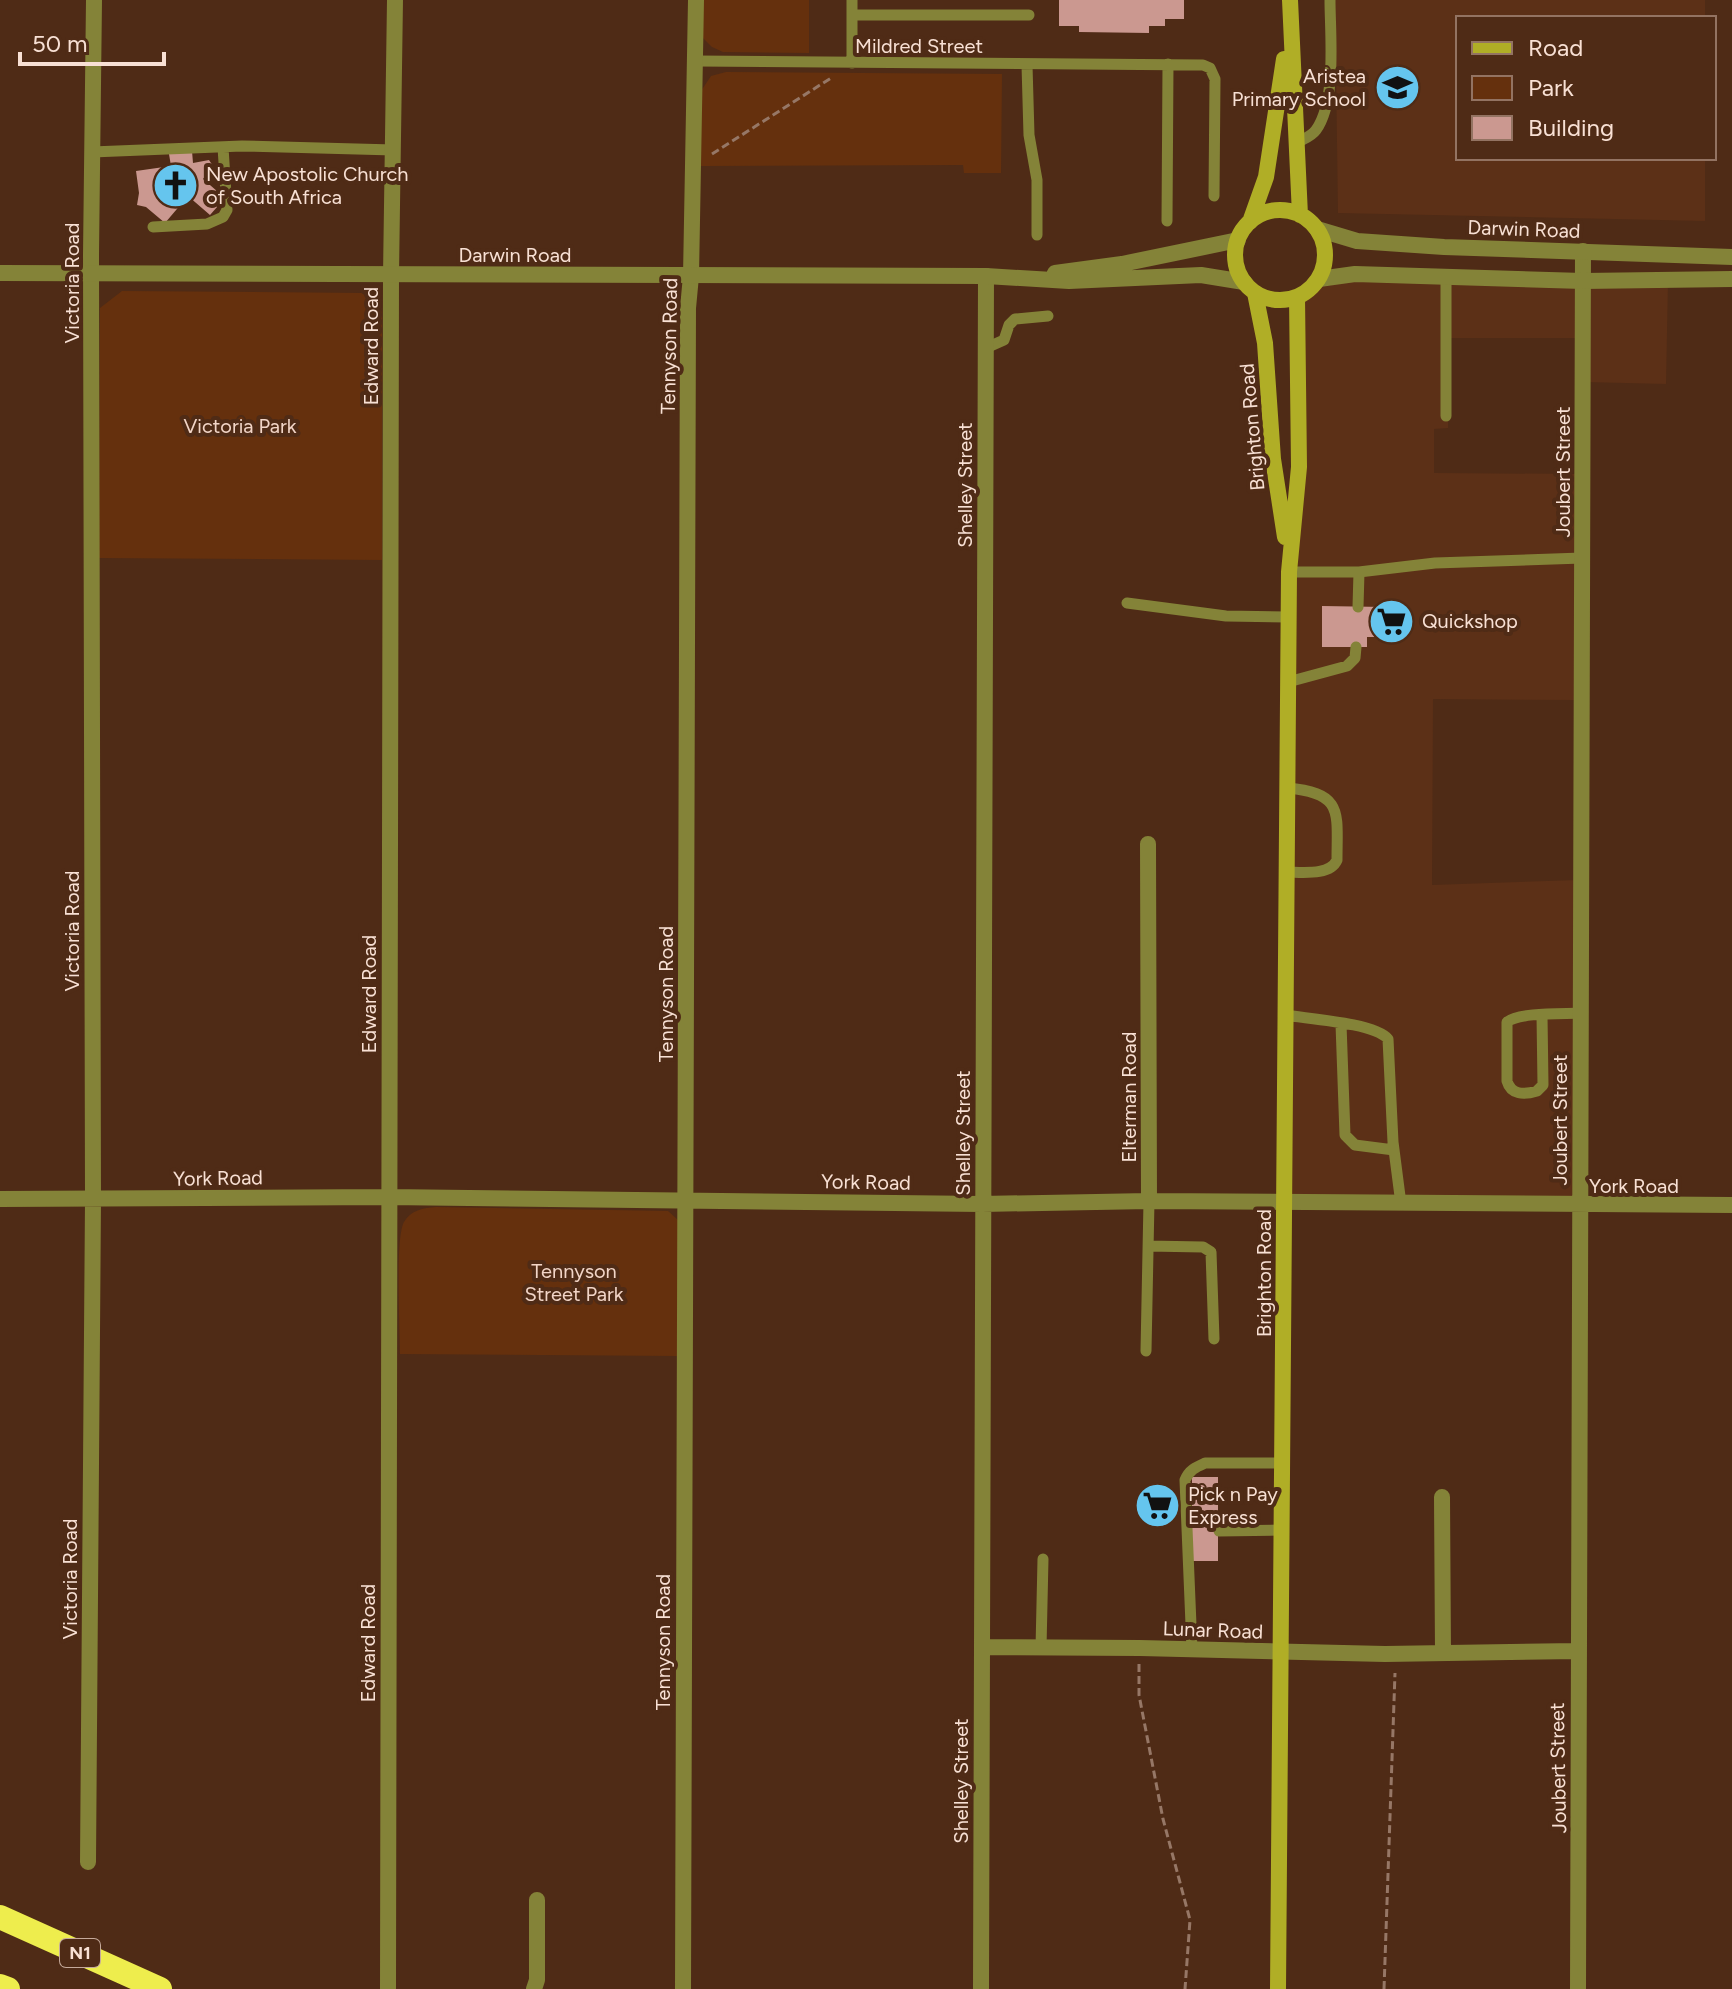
<svg xmlns="http://www.w3.org/2000/svg" width="1732" height="1989" font-family="Figtree,sans-serif">
	<style>
		.built { fill: #5c3017 }
		.green { fill: #65300d }
		.building { fill: #cb9890 }
		.lines { fill: none; stroke-linecap: round; stroke-linejoin: round }
		.path { stroke: #967766; stroke-width: 3; stroke-dasharray: 8 4; stroke-linecap: butt }
		.service { stroke: #848338; stroke-width: 11 }
		.minor { stroke: #848338; stroke-width: 16 }
		.tertiary { stroke: #848338; stroke-width: 16 }
		.secondary { stroke: #b0ae26; stroke-width: 16 }
		.motorway { stroke: #eeed4d; stroke-width: 24 }
		.labels { text-anchor: middle; dominant-baseline: central; stroke-width: 8; stroke-linejoin: round; paint-order: stroke }
		.shield { fill: #4f2b16; stroke: #c5aa9b; stroke-width: 2 }
		.shield-label { font-size: 18px; font-weight: bold; fill: #f8e0d4 }
		.street-label { font-size: 20px; fill: #f8e0d4; stroke: #4f2b16 }
		.poi-label { font-size: 20px; fill: #f8e0d4; stroke: #4f2b16; text-anchor: start }
		.park-label { font-size: 20px; fill: #f2d5c7; stroke: #4f2b16 }
	</style>
	<rect width="100%" height="100%" fill="#4f2b16"/>
	<!-- built -->
	<path class="built" d="M1335,0H1705V18H1458V158H1705V221L1338,213Z
		M1319,279L1668,281L1666,384L1584,382V338H1448V428L1434,429V473L1581,474L1578,700L1433,699L1432,885L1579,880V1204L1286,1201L1297,298L1310,290Z"/>
	<!-- green -->
	<path class="green" d="M701,0H809V53L723,52L712,47L703,38Z
		M726,72L1002,74L1001,173H964L963,165L701,166V91L711,76Z
		M122,291L362,293L382,312V560L99,558L100,308Z
		M436,1207L668,1211L678,1220L679,1356L400,1354C400,1331 395,1237 404,1222C411,1210 423,1208 436,1207Z"/>
	<!-- building -->
	<path class="building" d="M1059,0H1184V19H1165V26H1149V33L1079,32V26H1059Z
		M192,151L193,163L209,160L213,166L203,179L225,198L210,215L188,196L165,223L146,207L137,205L139,193L136,171L171,166L169,154Z
		M1322,606L1385,607V637H1367V647H1322Z
		M1192,1477H1218V1561H1192Z"/>
	<g class="lines">
		<!-- path -->
		<path class="path" d="M712,154L831,78
			M1139,1664V1695L1163,1819L1190,1920L1185,1989
			M1384,1989L1395,1673"/>
		<!-- service -->
		<path class="service" d="M852,0V63
			M852,15H1029
			M696,61L1203,65L1210,68L1215,79L1214,196
			M1027,65L1029,135L1037,180V235
			M1296,143C1303,139 1311,137 1316,130C1337,101 1330,34 1330,0
			M92,152L242,146L394,150
			M1167,221L1168,64
			M153,227L207,224L223,217L227,210L223,147
			M986,348L1004,340L1009,325L1015,319L1048,316
			M1446,416V276
			M1289,572H1359L1435,563L1582,558
			M1127,603L1226,616L1288,617
			M1358,607L1359,572
			M1288,682L1347,666L1355,658L1356,647
			M1286,872C1302,872 1330,876 1337,860C1337,812 1344,793 1287,788
			M1285,1015C1309,1019 1374,1023 1388,1039L1393,1142L1401,1204
			M1542,1015L1543,1085L1537,1091C1524,1095 1511,1095 1507,1081V1022C1520,1012 1563,1014 1581,1013
			M1341,1024L1345,1135L1355,1145L1394,1150
			M1148,1246L1203,1247L1211,1252L1214,1339
			M1146,1351L1149,1201
			M1219,1531L1281,1530
			M1041,1648L1043,1559
			M1192,1649L1185,1480C1189,1470 1196,1467 1205,1463H1283"/>
		<!-- minor -->
		<path class="minor" d="M1148,844L1149,1201
			M0,1199L388,1197L982,1204L1149,1201L1732,1205
			M1442,1497L1443,1653
			M982,1647L1140,1648L1385,1654L1577,1651
			M88,1862L93,1200L91,255L94,0
			M388,1989L391,275L395,0
			M534,1989L537,1980V1900
			M683,1989L688,308L691,276L696,0
			M981,1989L986,276
			M1578,1989L1583,251"/>
		<!-- tertiary -->
		<path class="tertiary" d="M1317,229L1357,241L1444,247L1732,257
			M0,273L986,276L1069,281L1201,275L1244,282
			M1055,273L1122,264L1238,240
			M1319,279L1355,274L1583,281L1732,279"/>
		<!-- secondary -->
		<path class="secondary" d="M1290,0L1300,215
			M1235 255a45 45 0 1 1 90 0a45 45 0 1 1-90 0Z
			M1250,222L1266,177L1284,59
			M1255,293L1265,343L1273,459L1285,537
			M1278,1989L1289,572L1299,467L1297,297"/>
		<!-- motorway -->
		<path class="motorway" d="M0,1917L160,1989
			M0,1986L8,1989"/>
	</g>
	<!-- icons -->
	<defs>
		<symbol id="school-disc" viewBox="-11 -11 22 22"><circle r="9.5" fill="#65c5ee" stroke="#4f2b16"/><path d="M0-5L7-2L0 1L-7-2ZM-4 1L0 2.5L4 1V4Q0 6-4 4Z" fill="#111"/></symbol>
		<symbol id="church-disc" viewBox="-11 -11 22 22"><circle r="9.5" fill="#65c5ee" stroke="#4f2b16"/><path d="M-1.2-6h2.4v3.5h3.3v2.4h-3.3V6h-2.4V-.1h-3.3v-2.4h3.3Z" fill="#111"/></symbol>
		<symbol id="supermarket-disc" viewBox="-11 -11 22 22"><circle r="9.5" fill="#65c5ee" stroke="#4f2b16"/><path d="M-6-5.5h2.5l.6 2H6L4.5 2H-2.5L-4.4-4H-6ZM-1.5 3.2a1.3 1.3 0 1 0 .1 0ZM3 3.2a1.3 1.3 0 1 0 .1 0Z" fill="#111"/></symbol>
	</defs>
	<g fill-rule="evenodd">
		<use href="#school-disc" x="1372" y="62" width="51" height="51"/>
		<use href="#church-disc" x="150" y="160" width="51" height="51"/>
		<use href="#supermarket-disc" x="1366" y="596" width="51" height="51"/>
		<use href="#supermarket-disc" x="1132" y="1480" width="51" height="51"/>
	</g>
	<g class="labels">
		<!-- shield labels -->
		<rect class="shield" x="60" y="1939" width="40" height="28" rx="6"/>
		<g class="shield-label">
			<text x="80" y="1953">N1</text>
		</g>
		<!-- street labels -->
		<g class="street-label">
			<text x="919" y="46">Mildred Street</text>
			<text transform="translate(1524 229) rotate(2)">Darwin Road</text>
			<text x="515" y="255">Darwin Road</text>
			<text transform="translate(72 283) rotate(-90)">Victoria Road</text>
			<text transform="translate(371 346) rotate(-90)">Edward Road</text>
			<text transform="translate(669 346) rotate(-89)">Tennyson Road</text>
			<text transform="translate(1252 427) rotate(-95)">Brighton Road</text>
			<text transform="translate(1563 472) rotate(-90)">Joubert Street</text>
			<text transform="translate(965 485) rotate(-90)">Shelley Street</text>
			<text transform="translate(72 931) rotate(-90)">Victoria Road</text>
			<text transform="translate(369 994) rotate(-90)">Edward Road</text>
			<text transform="translate(666 994) rotate(-90)">Tennyson Road</text>
			<text transform="translate(1129 1097) rotate(-90)">Elterman Road</text>
			<text transform="translate(1560 1120) rotate(-90)">Joubert Street</text>
			<text transform="translate(963 1133) rotate(-90)">Shelley Street</text>
			<text transform="translate(218 1178) rotate(-1)">York Road</text>
			<text transform="translate(866 1182) rotate(1)">York Road</text>
			<text x="1634" y="1186">York Road</text>
			<text transform="translate(1264 1273) rotate(-90)">Brighton Road</text>
			<text transform="translate(70 1579) rotate(-90)">Victoria Road</text>
			<text transform="translate(1213 1630) rotate(2)">Lunar Road</text>
			<text transform="translate(663 1642) rotate(-90)">Tennyson Road</text>
			<text transform="translate(368 1643) rotate(-90)">Edward Road</text>
			<text transform="translate(1558 1768) rotate(-91)">Joubert Street</text>
			<text transform="translate(961 1781) rotate(-90)">Shelley Street</text>
		</g>
		<!-- poi labels -->
		<g class="poi-label">
			<text x="1366" y="76" text-anchor="end">Aristea<tspan x="1366" dy="23">Primary School</tspan></text>
			<text x="206" y="174">New Apostolic Church<tspan x="206" dy="23">of South Africa</tspan></text>
			<text x="1422" y="621">Quickshop</text>
			<text x="1188" y="1494">Pick n Pay<tspan x="1188" dy="23">Express</tspan></text>
		</g>
		<!-- park labels -->
		<g class="park-label">
			<text x="240" y="426">Victoria Park</text>
			<text x="574" y="1271">Tennyson<tspan x="574" dy="23">Street Park</tspan></text>
		</g>
	</g>
	<!-- legend -->
	<rect x="1456" y="16" width="260" height="144" fill="#4f2b16" stroke="#937362" stroke-width="2"/>
	<rect x="1472" y="42" width="40" height="12" fill="#b0ae26" stroke="#937362" stroke-width="2"/>
	<text x="1528" y="56" font-size="24" fill="#f8e0d4">Road</text>
	<rect x="1472" y="76" width="40" height="24" fill="#65300d" stroke="#937362" stroke-width="2"/>
	<text x="1528" y="96" font-size="24" fill="#f8e0d4">Park</text>
	<rect x="1472" y="116" width="40" height="24" fill="#cb9890" stroke="#937362" stroke-width="2"/>
	<text x="1528" y="136" font-size="24" fill="#f8e0d4">Building</text>
	<!-- scale -->
	<path d="M20 52v12h144v-12" fill="none" stroke="#f8e0d4" stroke-width="4"/>
	<text x="32" y="52" font-size="24" fill="#f8e0d4" stroke="#4f2b16" stroke-width="6" paint-order="stroke">50 m</text>
</svg>
